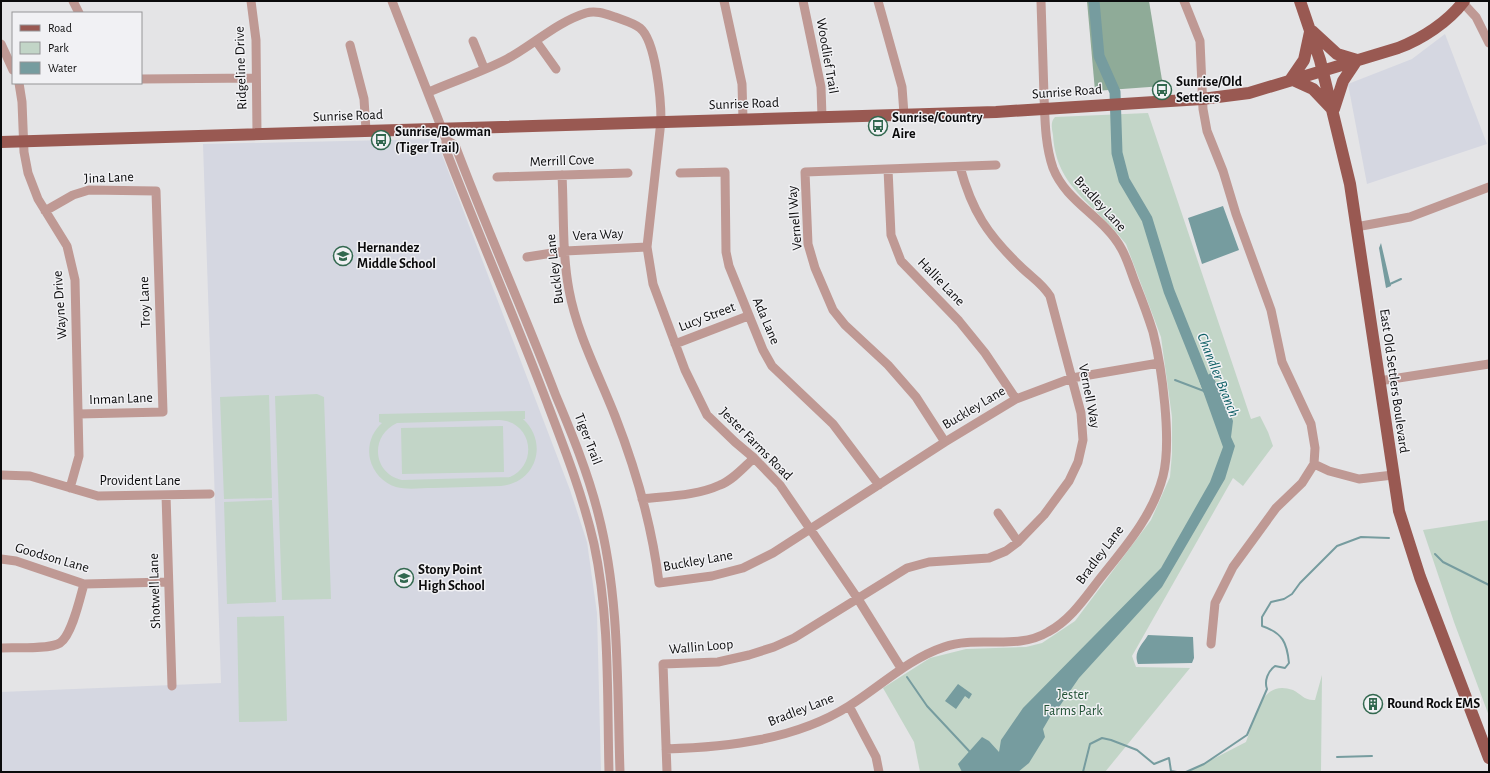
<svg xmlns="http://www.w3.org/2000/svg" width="1490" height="773" font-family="'Alegreya Sans',sans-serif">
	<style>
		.built { fill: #d5d7e1 }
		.green { fill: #c2d5c7; fill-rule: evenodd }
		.forest { fill: #8fab98 }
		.water { fill: #769c9f }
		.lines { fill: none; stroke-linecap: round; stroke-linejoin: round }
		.stream { stroke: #769c9f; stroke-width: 2 }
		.river { stroke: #769c9f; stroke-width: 11 }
		.minor { stroke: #bf9994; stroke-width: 9 }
		.major { stroke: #995952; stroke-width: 12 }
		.labels { text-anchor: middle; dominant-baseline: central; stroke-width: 3; stroke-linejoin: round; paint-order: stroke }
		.street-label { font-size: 14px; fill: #0b0b0c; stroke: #f1f1f4 }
		.poi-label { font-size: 14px; font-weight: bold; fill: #0b0b0c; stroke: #f1f1f4; text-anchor: start }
		.park-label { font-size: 14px; fill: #225236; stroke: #f1f1f4 }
		.water-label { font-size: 15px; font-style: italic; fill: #0e5f65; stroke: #f1f1f4 }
	</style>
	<rect width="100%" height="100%" fill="#e4e4e6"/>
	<!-- built -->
	<path class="built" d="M1445,34L1487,144L1367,184L1348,84L1412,59Z
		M436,139L570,490L587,542L597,613L601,772H1V692L221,683L203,144Z"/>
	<!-- green -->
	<path class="green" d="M1148,113L1251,419L1260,416L1268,432L1273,446L1243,486L1233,478L1132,656L1136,667L1190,668L1105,772H920L914,742L883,688L930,658L966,649L1026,647L1042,643L1075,621L1151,520L1170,477L1172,454V417L1161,337L1126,244C1096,204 1056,189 1053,135C1052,129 1050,122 1055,117Z
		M317,394L324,397L331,599L282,600L275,396Z
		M269,395L272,498L224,499L220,397Z
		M525,411V419H523C549,443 536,483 501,486C478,487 456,487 433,488C421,488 407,490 396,487C383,483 373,472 370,459C367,445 372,432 382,423L379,422V414ZM499,420C532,421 539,464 510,477L402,480C373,474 369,436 397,423Z
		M503,426L504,472L402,474L401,428Z
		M272,500L276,602L227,604L224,502Z
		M1489,520V716L1454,622L1423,530Z
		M284,616L287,721L239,722L237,617Z
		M1322,675L1321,772H1188L1246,742C1255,720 1260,678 1293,690C1301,694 1305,701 1315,700Z"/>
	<!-- forest -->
	<path class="forest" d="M1087,1H1149L1163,86L1095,91Z"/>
	<!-- water -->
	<path class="water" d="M1223,206L1239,250L1202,264L1188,218Z
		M1381,243L1391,286L1386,288L1379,248Z
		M1211,373L1223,396L1233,421L1231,437L1235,446L1225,479L1162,587L1079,678L1059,707L1054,710L1043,729L1045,737L1029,763L1018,772H962L958,764L982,737L989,741L999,752L1001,740L1023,708L1161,568L1210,482L1223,447L1199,380Z
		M1148,635L1193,637L1194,658L1192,663L1138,664C1133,652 1142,645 1148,635Z
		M958,684L972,694L969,699L965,696L956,709L945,701Z"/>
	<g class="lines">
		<!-- stream -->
		<path class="stream" d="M1390,284L1401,279
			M1175,380L1204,391
			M1435,554L1443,562L1489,585
			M907,677L927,706L970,752
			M1337,757L1372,756
			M1083,772L1090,744L1102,738L1111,740L1137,750L1154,764L1169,758L1171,771L1177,772
			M1186,772L1204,764L1247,735L1267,689C1264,681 1268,671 1275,666L1285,668L1289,663C1287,643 1283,633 1262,626V617L1271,602L1284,599L1292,594L1300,583L1337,546L1361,537L1389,538"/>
		<!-- river -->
		<path class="river" d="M1094,1L1099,56L1115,92L1117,153L1124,180L1147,219L1169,291L1209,391"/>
		<!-- minor -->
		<path class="minor" d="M73,1L79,13
			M251,1L256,40L257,134
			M392,1L442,129L446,140V150C477,231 512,311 543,392C562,442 582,492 594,544C610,618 607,697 609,772
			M724,1L742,84L743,119
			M803,1L821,87L822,117
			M878,1L902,87L904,114
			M1184,1L1200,41L1203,109L1207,131L1223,171L1236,214L1271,310L1282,362L1311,424L1315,448L1314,464L1329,471L1359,479L1393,475
			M1463,3L1476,17L1489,43
			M473,41L484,68
			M536,41L556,69
			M1,44L13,70
			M350,45L364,99L366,130
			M141,79L256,78
			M19,83L22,102L24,152L28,173L38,199L67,246L75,280L79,456L70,488
			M429,92C454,81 482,72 507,59C533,45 557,22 586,13C596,10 606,14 615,17C623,20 634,23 640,28C656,41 661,100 661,121L647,247L653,284L685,370L707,415L735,442L754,458L780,485L858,599L901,668
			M446,140L455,145C487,230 524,312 556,396C572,434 588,473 598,513C620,597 617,686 620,772
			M888,169L891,235L901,261L959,321L985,353L1016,399
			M680,173L725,172L726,252L729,266L763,350L772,366L833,424L879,485
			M562,175C564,213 562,253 569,290C577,334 599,375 615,416C636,470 652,525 659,583L712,576L743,568L773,553L945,442L1016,399L1072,378L1159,363
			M497,177L628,173
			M45,211L73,195L89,190L156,191L163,412L79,414
			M1356,227L1410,217L1489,187
			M527,257L565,251L647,247
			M675,344L748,316
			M1379,381L1489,364
			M945,442L916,397L888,365L845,325L833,310L815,268L808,244L805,172L996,165
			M1,475L30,476L98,496L210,494
			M166,495L172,686
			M642,499C668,496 696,496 720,485C733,480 744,467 754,458
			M998,513L1018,542
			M1,559L16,561L84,584L168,582
			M1211,644L1215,603L1233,567L1276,508L1302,483L1314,464
			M1,648C15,647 48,650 60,643C72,635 80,598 84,584
			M849,706L876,757L879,772
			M666,749C728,747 795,740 849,706C881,686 908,659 944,647C978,635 1016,651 1048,632C1072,619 1086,596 1102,576C1126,546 1153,515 1163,476C1172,441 1162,368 1153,332C1148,316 1142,300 1136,285C1131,273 1128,260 1121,248C1104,217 1066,202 1053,168C1045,145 1045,120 1044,96C1043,64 1042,33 1041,1
			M667,772L663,664L718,662L749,655L774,647L794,638L907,568L929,562L989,558L1006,551L1018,542L1044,515L1069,481L1078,462L1083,440L1081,413L1050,296C1042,283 1031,277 1020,266C987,234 972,211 960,167"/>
		<!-- major -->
		<path class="major" d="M1300,1L1320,60L1350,184L1399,511L1420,577L1489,758
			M1312,31L1337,54L1357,60
			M1310,32L1304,60L1291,79L1313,89L1332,109
			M1334,109L1343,81L1357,60
			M1,142L996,112L1202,99L1249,93L1398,48C1422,39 1448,22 1464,1"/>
	</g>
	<!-- icons -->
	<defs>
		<symbol id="bus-ring" viewBox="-11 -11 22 22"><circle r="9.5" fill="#f1f1f4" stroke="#32684f" stroke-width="1.5"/><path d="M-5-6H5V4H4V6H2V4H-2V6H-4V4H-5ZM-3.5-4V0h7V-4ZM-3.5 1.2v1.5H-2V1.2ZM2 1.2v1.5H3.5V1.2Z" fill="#32684f"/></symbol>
		<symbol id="school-ring" viewBox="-11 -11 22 22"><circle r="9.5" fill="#f1f1f4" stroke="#32684f" stroke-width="1.5"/><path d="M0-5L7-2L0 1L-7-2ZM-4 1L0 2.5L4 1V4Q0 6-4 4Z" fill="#32684f"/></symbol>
		<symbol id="building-ring" viewBox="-11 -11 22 22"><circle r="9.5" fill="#f1f1f4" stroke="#32684f" stroke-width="1.5"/><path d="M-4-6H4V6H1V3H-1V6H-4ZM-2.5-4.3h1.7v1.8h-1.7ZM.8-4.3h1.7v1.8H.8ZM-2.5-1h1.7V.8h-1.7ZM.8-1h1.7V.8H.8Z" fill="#32684f"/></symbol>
	</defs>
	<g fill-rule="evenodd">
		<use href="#bus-ring" x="1151" y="79" width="22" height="22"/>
		<use href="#bus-ring" x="867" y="115" width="22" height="22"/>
		<use href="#bus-ring" x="370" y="129" width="22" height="22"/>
		<use href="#school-ring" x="332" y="245" width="22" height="22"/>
		<use href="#school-ring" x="393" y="567" width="22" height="22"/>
		<use href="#building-ring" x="1362" y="693" width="22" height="22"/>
	</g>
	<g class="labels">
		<!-- street labels -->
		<g class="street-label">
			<text transform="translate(827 56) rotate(80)">Woodlief Trail</text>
			<text transform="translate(241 68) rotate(-92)">Ridgeline Drive</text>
			<text transform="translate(1067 92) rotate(-4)">Sunrise Road</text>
			<text transform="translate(744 104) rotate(-2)">Sunrise Road</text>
			<text transform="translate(348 116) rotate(-2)">Sunrise Road</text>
			<text transform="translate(562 161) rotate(-2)">Merrill Cove</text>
			<text transform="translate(109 178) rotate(-2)">Jina Lane</text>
			<text transform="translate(1100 204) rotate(47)">Bradley Lane</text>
			<text transform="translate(795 218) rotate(-95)">Vernell Way</text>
			<text transform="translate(598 235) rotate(-3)">Vera Way</text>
			<text transform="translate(555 269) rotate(-97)">Buckley Lane</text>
			<text transform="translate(941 282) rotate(46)">Hallie Lane</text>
			<text transform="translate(145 302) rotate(-92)">Troy Lane</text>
			<text transform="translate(60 305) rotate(-94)">Wayne Drive</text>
			<text transform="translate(707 317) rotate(-21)">Lucy Street</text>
			<text transform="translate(766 321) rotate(67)">Ada Lane</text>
			<text transform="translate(1394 381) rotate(82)">East Old Settlers Boulevard</text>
			<text transform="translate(1089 396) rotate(79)">Vernell Way</text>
			<text transform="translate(121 399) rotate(-2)">Inman Lane</text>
			<text transform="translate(974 408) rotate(-31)">Buckley Lane</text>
			<text transform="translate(588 439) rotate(69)">Tiger Trail</text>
			<text transform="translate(756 444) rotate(45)">Jester Farms Road</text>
			<text x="140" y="481">Provident Lane</text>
			<text transform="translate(1100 555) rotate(-53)">Bradley Lane</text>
			<text transform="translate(52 558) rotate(16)">Goodson Lane</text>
			<text transform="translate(698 561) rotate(-10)">Buckley Lane</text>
			<text transform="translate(155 591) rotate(-92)">Shotwell Lane</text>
			<text transform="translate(701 647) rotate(-5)">Wallin Loop</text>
			<text transform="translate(801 710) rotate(-21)">Bradley Lane</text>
		</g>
		<!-- poi labels -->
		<g class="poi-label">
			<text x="1176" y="82">Sunrise/Old<tspan x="1176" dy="16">Settlers</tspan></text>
			<text x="892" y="118">Sunrise/Country<tspan x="892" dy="16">Aire</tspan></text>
			<text x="395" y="132">Sunrise/Bowman<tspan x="395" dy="16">(Tiger Trail)</tspan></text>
			<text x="357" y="248">Hernandez<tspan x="357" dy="16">Middle School</tspan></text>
			<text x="418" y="570">Stony Point<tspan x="418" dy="16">High School</tspan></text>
			<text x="1387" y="704">Round Rock EMS</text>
		</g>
		<!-- park labels -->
		<g class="park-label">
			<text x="1073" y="695">Jester<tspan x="1073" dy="16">Farms Park</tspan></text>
		</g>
		<!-- water labels -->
		<g class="water-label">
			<text transform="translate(1218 375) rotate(68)">Chandler Branch</text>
		</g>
	</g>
	<!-- border -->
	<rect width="1490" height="773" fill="none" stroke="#0b0b0c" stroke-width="4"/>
	<!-- legend -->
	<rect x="12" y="12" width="130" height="72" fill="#f1f1f4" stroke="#959597"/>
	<rect x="20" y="25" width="20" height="6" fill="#995952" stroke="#959597"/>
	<text x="48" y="32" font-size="12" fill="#0b0b0c">Road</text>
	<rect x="20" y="42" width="20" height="12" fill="#c2d5c7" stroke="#959597"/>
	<text x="48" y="52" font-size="12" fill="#0b0b0c">Park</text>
	<rect x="20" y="62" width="20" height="12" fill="#769c9f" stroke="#959597"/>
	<text x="48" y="72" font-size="12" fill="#0b0b0c">Water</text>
</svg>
